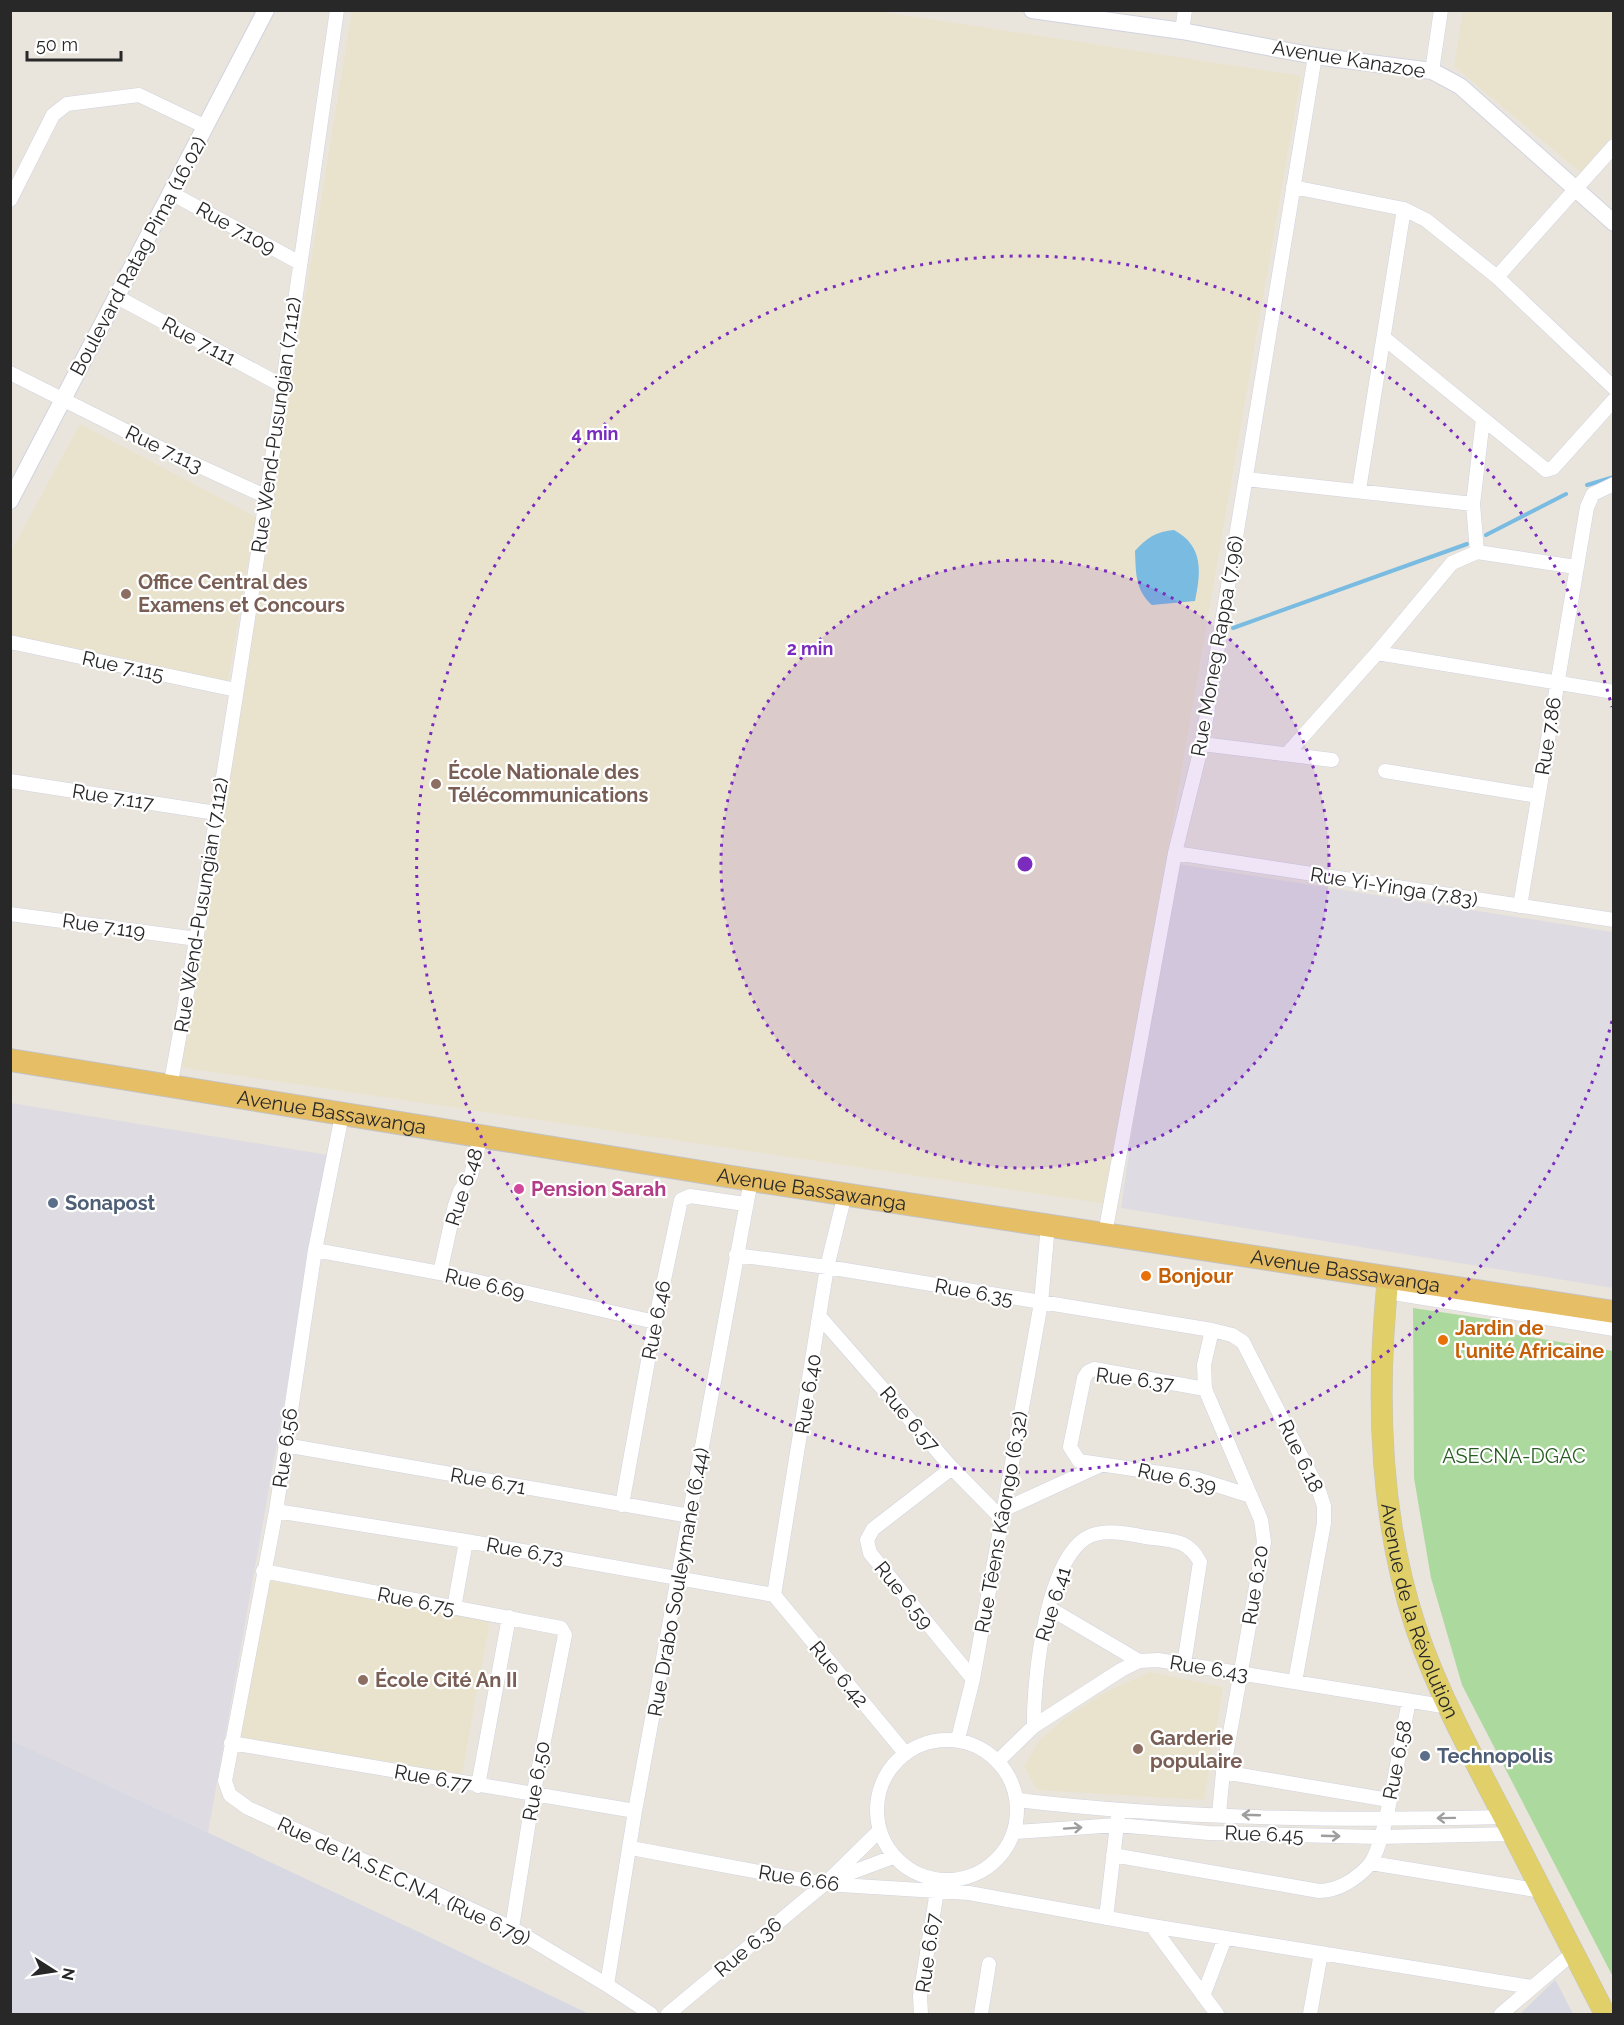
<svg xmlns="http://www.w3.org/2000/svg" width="1624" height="2025" font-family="Raleway,sans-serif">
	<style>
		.industrial { fill: #dedce2 }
		.education { fill: #e9e3cd }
		.airport { fill: #d7d8e2 }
		.green { fill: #acda9e }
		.water { fill: #79bbe1 }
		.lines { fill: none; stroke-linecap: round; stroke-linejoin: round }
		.stream { stroke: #79bbe1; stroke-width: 4 }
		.minor-casing { stroke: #d1d3e0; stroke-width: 15 }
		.tertiary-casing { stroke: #d1d3e0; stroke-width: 18 }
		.primary-casing { stroke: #c3c3c3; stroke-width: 22 }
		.trunk-casing { stroke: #c3c3c3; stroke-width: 24 }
		.minor { stroke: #fff; stroke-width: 14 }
		.tertiary { stroke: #fff; stroke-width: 16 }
		.primary { stroke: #e1d069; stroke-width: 21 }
		.trunk { stroke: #e6be66; stroke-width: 22 }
		.oneway { stroke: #9e9e9e }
		.ring { fill: none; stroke: #7b2cbf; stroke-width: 3; stroke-dasharray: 3 6 }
		.education-dot { fill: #8d6e63; stroke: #fff; stroke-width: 2 }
		.hotel-dot { fill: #d1479c; stroke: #fff; stroke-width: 2 }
		.service-dot { fill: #5c6f8a; stroke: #fff; stroke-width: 2 }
		.food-dot { fill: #e8710a; stroke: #fff; stroke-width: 2 }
		.labels { text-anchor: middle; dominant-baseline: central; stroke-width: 4.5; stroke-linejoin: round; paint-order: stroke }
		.street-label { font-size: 20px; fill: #282828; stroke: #fff }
		.education-label { font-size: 20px; font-weight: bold; fill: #785e54; stroke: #fff; text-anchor: start }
		.hotel-label { font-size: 20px; font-weight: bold; fill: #b23c85; stroke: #fff; text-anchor: start }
		.service-label { font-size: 20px; font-weight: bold; fill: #4e5e75; stroke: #fff; text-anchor: start }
		.food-label { font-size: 20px; font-weight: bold; fill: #c56008; stroke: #fff; text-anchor: start }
		.park-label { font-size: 20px; fill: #285d21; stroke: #fff }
		.centre { fill: #7b2cbf; stroke: #fff; stroke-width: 3 }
		.ring-label { font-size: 18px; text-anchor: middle; font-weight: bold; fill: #7b2cbf; stroke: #fff; stroke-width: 4.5; stroke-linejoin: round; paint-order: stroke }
	</style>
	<rect width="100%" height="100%" fill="#e9e5dc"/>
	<!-- industrial -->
	<path class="industrial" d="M1171,863L1613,932V1288L1121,1208Z
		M11,1103L328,1155L208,1833L11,1740Z"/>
	<!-- education -->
	<path class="education" d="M352,11H877L1301,76L1107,1204L179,1067Z
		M1463,11H1613V135L1581,173L1454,66Z
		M80,424L256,517L228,681L11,636V551Z
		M266,1580L490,1621L461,1779L237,1738Z
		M1150,1672L1223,1687L1204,1800L1037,1790L1024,1766L1039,1741L1065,1718L1104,1693Z"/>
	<!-- airport -->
	<path class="airport" d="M11,1740L423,1934L589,2014H11Z
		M1555,1979L1573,2014H1520L1555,1980Z"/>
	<!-- green -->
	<path class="green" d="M1413,1308L1501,1321L1500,1332L1613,1351V1977L1462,1685L1431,1578L1414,1478Z"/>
	<!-- water -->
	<path class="water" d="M1174,530C1204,546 1201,573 1195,601L1152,605C1135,590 1136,573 1135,551C1146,538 1157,531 1174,530Z"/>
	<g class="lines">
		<!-- stream -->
		<path class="stream" d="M1587,485L1614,477
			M1486,535L1566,494
			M1233,628L1467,544"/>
		<defs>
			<path id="minor" d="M1182,31L1185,10
				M1432,71L1441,10
				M1293,187L1404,209L1426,220L1497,277L1614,388
				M171,193L300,263
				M10,200L53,115L67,104L139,95L206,127
				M1497,277L1614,146
				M117,297L281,385
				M1384,338L1546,470L1553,468L1614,400
				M10,373L164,450L267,497
				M1246,479L1473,504
				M1359,490L1404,209
				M1477,552L1473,504L1483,419
				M10,642L236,690
				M1377,653L1614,692
				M1202,744L1332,760
				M1287,754L1377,653L1452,563L1477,552L1576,567
				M1385,771L1538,796
				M10,781L216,813
				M1175,853L1614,920
				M1520,906L1587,507L1593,494L1614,484
				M10,914L197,939
				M170,1088C235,730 285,370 337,10
				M342,1115L315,1250L276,1511L225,1781L230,1795L248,1808L512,1928L607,1985L651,2014
				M1105,1234L1175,853L1202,744L1315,56
				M315,1250L440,1273L655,1322
				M736,1255L827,1267L1212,1330L1232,1335L1243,1342L1319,1491L1324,1506V1523L1295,1682
				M440,1273L455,1205L460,1191L471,1175L481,1136
				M1387,1292L1614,1329
				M820,1317L952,1468L1002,1519
				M1212,1330L1204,1365L1205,1389L1261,1520L1264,1542L1223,1772L1219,1814
				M1205,1389L1094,1369L1088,1372L1084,1378L1070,1447L1079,1461L1194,1478L1251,1496
				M285,1445L690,1516
				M952,1468L873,1529L867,1540L870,1553L973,1679
				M622,1505L655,1322L681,1200L690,1196L745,1204
				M1003,1510L1101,1465
				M276,1511L466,1541L774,1595
				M263,1571L561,1628L565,1635L533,1796L512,1928
				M774,1595L827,1267L845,1194
				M774,1595L905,1753
				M454,1608L466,1541
				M1049,1608L1139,1661
				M1034,1726C1033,1684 1046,1545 1096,1534C1112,1530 1130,1534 1146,1537C1171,1541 1187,1538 1200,1562L1184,1664
				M958,1739L973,1679L1041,1303L1048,1225
				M877 1810a70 70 0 1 1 140 0a70 70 0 1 1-140 0Z
				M231,1743L635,1811
				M998,1761L1034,1726L1121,1670L1139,1661L1158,1660L1449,1707
				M1223,1772L1389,1800
				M478,1786L509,1617
				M1017,1800C1178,1819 1342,1821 1504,1817
				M1015,1832L1117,1825L1209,1833L1379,1837L1513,1834
				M631,1848L824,1884L969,1893L1152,1926L1532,1987
				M1113,1855L1319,1891C1338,1891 1357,1879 1370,1864C1386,1844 1402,1732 1409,1701
				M1371,1863L1542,1891
				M834,1879L893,1857
				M1106,1918L1118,1816
				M1152,1926L1217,2014
				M607,1985L635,1811L751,1180
				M1203,1996L1225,1938
				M668,2014L829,1880L879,1831
				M921,2014L920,1996L937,1891
				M981,2014L989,1964
				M1310,2014L1321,1953
				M1501,2014L1573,1953"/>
			<path id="tertiary" d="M1032,10L1182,31L1315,56L1432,71L1460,86L1614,223
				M10,501L266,10"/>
			<g id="primary">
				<path id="s1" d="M1388,1278C1376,1393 1379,1517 1416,1628C1438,1693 1472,1756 1504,1817C1538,1882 1571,1949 1605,2014"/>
			</g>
			<g id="trunk">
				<path id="s2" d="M10,1060L751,1180L1614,1312"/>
			</g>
		</defs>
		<!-- minor casing -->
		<use href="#minor" class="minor-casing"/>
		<!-- tertiary casing -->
		<use href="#tertiary" class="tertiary-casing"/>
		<!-- primary casing -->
		<use href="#primary" class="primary-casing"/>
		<!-- trunk casing -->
		<use href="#trunk" class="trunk-casing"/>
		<!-- minor -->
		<use href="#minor" class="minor"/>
		<!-- tertiary -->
		<use href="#tertiary" class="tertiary"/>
		<!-- primary -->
		<use href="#primary" class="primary"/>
		<!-- trunk -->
		<use href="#trunk" class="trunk"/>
	</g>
	<!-- one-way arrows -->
	<defs><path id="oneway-shaft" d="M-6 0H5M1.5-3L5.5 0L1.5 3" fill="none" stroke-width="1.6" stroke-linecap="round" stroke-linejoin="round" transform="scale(1.5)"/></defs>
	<g class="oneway">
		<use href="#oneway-shaft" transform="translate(1251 1815) rotate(-178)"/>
		<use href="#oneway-shaft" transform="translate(1446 1818) rotate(179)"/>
		<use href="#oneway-shaft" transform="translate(1073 1828) rotate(-4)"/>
		<use href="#oneway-shaft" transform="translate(1331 1836) rotate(2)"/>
	</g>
	<!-- distance rings -->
	<circle cx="1025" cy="864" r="304" fill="#7b2cbf" fill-opacity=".12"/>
	<g class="ring">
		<circle cx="1025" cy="864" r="304"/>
		<path d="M1612 1021A608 608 0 1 1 1612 707"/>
	</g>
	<!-- markers -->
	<g class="education-dot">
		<circle cx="126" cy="594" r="6"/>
		<circle cx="436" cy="784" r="6"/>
		<circle cx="363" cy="1680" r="6"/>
		<circle cx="1138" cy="1749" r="6"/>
	</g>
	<circle class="hotel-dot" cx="519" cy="1189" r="6"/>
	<g class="service-dot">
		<circle cx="53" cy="1203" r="6"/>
		<circle cx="1425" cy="1756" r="6"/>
	</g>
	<g class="food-dot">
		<circle cx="1146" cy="1276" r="6"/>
		<circle cx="1443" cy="1340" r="6"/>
	</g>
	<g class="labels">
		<!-- street labels -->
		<g class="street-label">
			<text transform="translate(1349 59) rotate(9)">Avenue Kanazoe</text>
			<text transform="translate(236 228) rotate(29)">Rue 7.109</text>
			<text transform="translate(138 256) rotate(-62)">Boulevard Ratag Pima (16.02)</text>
			<text transform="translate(199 341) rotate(28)">Rue 7.111</text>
			<text transform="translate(276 425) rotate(-82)">Rue Wend-Pusungian (7.112)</text>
			<text transform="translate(164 449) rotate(26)">Rue 7.113</text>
			<text transform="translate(1217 646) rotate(-80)">Rue Moneg Rappa (7.96)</text>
			<text transform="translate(123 666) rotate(12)">Rue 7.115</text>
			<text transform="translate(1548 736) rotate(-81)">Rue 7.86</text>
			<text transform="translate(113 797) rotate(9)">Rue 7.117</text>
			<text transform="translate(1394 887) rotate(9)">Rue Yi-Yinga (7.83)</text>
			<text transform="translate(201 905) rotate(-81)">Rue Wend-Pusungian (7.112)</text>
			<text transform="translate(104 926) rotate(8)">Rue 7.119</text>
			<text stroke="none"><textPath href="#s2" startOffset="326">Avenue Bassawanga</textPath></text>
			<text transform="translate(464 1187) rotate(-72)">Rue 6.48</text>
			<text stroke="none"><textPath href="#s2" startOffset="812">Avenue Bassawanga</textPath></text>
			<text stroke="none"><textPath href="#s2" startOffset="1352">Avenue Bassawanga</textPath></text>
			<text transform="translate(485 1284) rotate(13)">Rue 6.69</text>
			<text transform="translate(974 1292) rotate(10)">Rue 6.35</text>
			<text transform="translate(656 1320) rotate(-79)">Rue 6.46</text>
			<text transform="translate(1135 1379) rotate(7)">Rue 6.37</text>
			<text transform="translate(808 1394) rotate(-81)">Rue 6.40</text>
			<text transform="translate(910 1419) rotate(49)">Rue 6.57</text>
			<text transform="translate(285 1448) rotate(-82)">Rue 6.56</text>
			<text transform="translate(1301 1456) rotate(64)">Rue 6.18</text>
			<text transform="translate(1177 1478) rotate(12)">Rue 6.39</text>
			<text transform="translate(488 1481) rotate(10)">Rue 6.71</text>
			<text transform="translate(1001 1522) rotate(-80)">Rue Têens Kâongo (6.32)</text>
			<text transform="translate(525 1551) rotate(10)">Rue 6.73</text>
			<text transform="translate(678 1582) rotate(-80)">Rue Drabo Souleymane (6.44)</text>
			<text transform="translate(1255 1585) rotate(-81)">Rue 6.20</text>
			<text transform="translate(904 1595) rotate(51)">Rue 6.59</text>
			<text transform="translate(416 1601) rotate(11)">Rue 6.75</text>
			<text transform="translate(1053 1604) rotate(-73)">Rue 6.41</text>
			<text stroke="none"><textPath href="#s1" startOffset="338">Avenue de la Révolution</textPath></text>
			<text transform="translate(1209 1668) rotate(9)">Rue 6.43</text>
			<text transform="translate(839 1674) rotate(50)">Rue 6.42</text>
			<text transform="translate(1397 1760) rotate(-79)">Rue 6.58</text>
			<text transform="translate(433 1778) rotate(10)">Rue 6.77</text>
			<text transform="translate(536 1781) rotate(-80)">Rue 6.50</text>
			<text transform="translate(1264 1834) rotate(2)">Rue 6.45</text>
			<text transform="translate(799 1878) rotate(9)">Rue 6.66</text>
			<text transform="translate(404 1881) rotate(25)">Rue de l'A.S.E.C.N.A. (Rue 6.79)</text>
			<text transform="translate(748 1947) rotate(-40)">Rue 6.36</text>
			<text transform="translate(928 1953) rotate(-82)">Rue 6.67</text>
		</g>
		<!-- education labels -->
		<g class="education-label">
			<text x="138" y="582">Office Central des<tspan x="138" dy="23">Examens et Concours</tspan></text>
			<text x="448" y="772">École Nationale des<tspan x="448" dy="23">Télécommunications</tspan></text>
			<text x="375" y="1680">École Cité An II</text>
			<text x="1150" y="1738">Garderie<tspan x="1150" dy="23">populaire</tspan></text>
		</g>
		<!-- hotel labels -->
		<g class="hotel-label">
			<text x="531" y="1189">Pension Sarah</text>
		</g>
		<!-- service labels -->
		<g class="service-label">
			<text x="65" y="1203">Sonapost</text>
			<text x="1437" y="1756">Technopolis</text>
		</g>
		<!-- food labels -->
		<g class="food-label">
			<text x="1158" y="1276">Bonjour</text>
			<text x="1455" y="1328">Jardin de<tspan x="1455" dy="23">l'unité Africaine</tspan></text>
		</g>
		<!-- park labels -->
		<g class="park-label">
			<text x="1514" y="1456">ASECNA-DGAC</text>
		</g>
	</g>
	<circle cx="1025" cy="864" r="9" class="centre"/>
	<g class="ring-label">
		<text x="595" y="440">4 min</text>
		<text x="810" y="655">2 min</text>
	</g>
	<!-- border -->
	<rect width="1624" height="2025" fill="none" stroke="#282828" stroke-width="24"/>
	<!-- north arrow -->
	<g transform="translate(54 1971) rotate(102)" stroke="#ffffff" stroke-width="4.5" paint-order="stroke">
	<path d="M0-4.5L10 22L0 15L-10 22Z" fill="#282828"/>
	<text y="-9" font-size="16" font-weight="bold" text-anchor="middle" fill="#282828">N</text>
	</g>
	<!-- scale -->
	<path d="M27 51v9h94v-9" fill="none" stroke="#282828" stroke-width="3"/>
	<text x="36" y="51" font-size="18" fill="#282828" stroke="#ffffff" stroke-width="4.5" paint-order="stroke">50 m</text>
</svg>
